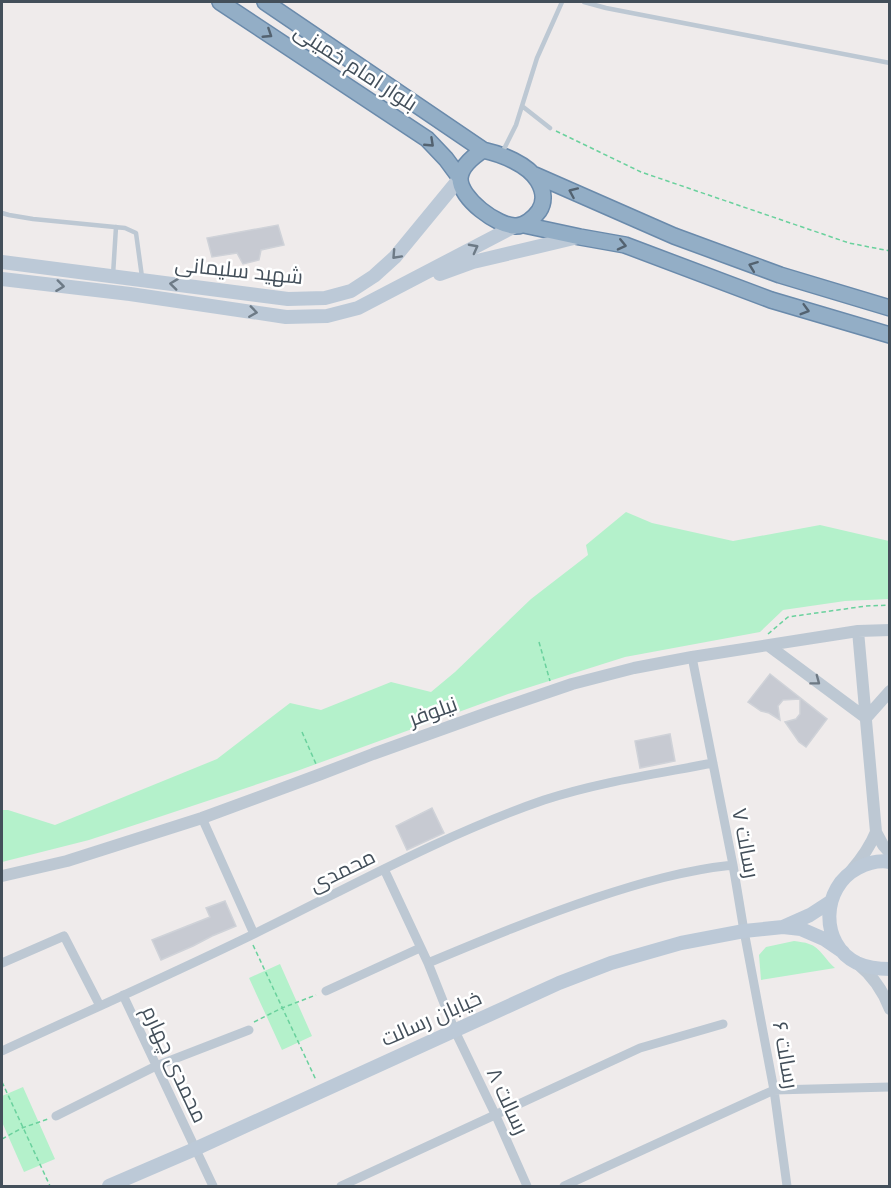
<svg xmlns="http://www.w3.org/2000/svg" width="891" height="1188" font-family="Poppins,Cairo,sans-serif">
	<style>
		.green { fill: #b4f1cb }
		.building { fill: #c7cad2; stroke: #cfd2d8; stroke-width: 1.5 }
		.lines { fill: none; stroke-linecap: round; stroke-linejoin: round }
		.trunk-casing { stroke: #6a8aab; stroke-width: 18 }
		.path { stroke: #6ad19d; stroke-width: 1.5; stroke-dasharray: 4.5 3; stroke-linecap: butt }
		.service { stroke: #bdc8d3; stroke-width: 4.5 }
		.minor { stroke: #bdc8d3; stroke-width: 9 }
		.tertiary { stroke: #bdc8d3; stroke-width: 12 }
		.secondary { stroke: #bcc9d7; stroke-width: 14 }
		.trunk { stroke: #93aec6; stroke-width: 15 }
		.oneway { stroke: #536270 }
		.oneway2 { stroke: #6d7a86 }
		.oneway3 { stroke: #6e7984 }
		.labels { text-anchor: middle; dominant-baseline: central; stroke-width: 5; stroke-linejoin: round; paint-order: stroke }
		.street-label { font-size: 21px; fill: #434f5a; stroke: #fff }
	</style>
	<rect width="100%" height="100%" fill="#efebeb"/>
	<!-- green -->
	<path class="green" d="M626,512L652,523L733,541L820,525L889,541V599L845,601L783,610L760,632L625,657L508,694L297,771L159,817L89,840L2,862V810H8L55,825L217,759L290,703L321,710L391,682L431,692L455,672L531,599L588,555L586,545Z
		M794,941C799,942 805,942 809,944C820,947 826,961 835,968L761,980L759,955L766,947Z
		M280,964L312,1036L282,1050L249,978Z
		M23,1087L55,1159L24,1172L2,1122V1096Z"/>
	<!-- building -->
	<path class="building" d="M278,225L284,245L261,250L259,260L243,264L237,253L212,257L207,238Z
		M770,674L827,719L806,747L799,742L785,722L796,719L800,714V699L783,700L778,706L780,720L769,713L761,711L748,702Z
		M670,734L675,761L640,768L635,741Z
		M432,808L444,833L407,850L396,826Z
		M225,901L236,926L212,936L193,946L161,960L152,940L210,917L206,908Z"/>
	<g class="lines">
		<defs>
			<path id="trunk" d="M220,2L427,139L446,159L460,178
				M265,2L483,150
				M483,150C501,154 528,164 538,181C544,191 545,202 539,211C534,218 525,226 516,226C498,227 459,198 460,178C461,166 474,156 483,150Z
				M535,175L674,236L780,275L890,308
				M524,225L580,237L625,245L771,300L890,335"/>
		</defs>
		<!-- trunk casing -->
		<use href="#trunk" class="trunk-casing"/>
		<!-- path -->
		<path class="path" d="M556,131L641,172L849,243L890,251
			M768,634L788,617L866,606L890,605
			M539,642L550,681
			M302,732L316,764
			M253,945L316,1080
			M254,1022L282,1008L316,995
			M2,1082L50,1186
			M2,1139L22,1128L48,1119"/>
		<!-- service -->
		<path class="service" d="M584,2L606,8L890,63
			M522,106L550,128
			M502,153L516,125L537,58L562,2
			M2,213L9,215L33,219L125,228L136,233L142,277
			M113,275L116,227"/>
		<!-- minor -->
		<path class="minor" d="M692,657L733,865L744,931L774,1090L787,1186
			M202,818L254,934
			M384,869L428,963L455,1031L496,1116L527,1186
			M2,963L64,936L100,1006
			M428,963C483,940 538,917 595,898C640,883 685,870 733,865
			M326,991L420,948
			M123,995L213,1186
			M2,1051C86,1012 172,974 256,933C350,887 445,834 544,800C599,782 656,774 713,763
			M56,1116L156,1066L249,1030
			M341,1186L640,1048L723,1024
			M564,1186L774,1090L890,1087"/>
		<!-- tertiary -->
		<path class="tertiary" d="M858,631L876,832L883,845L890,853
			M769,646L866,718L890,691
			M851,871C862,858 870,847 876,832
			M2,876L67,861L202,818L321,774L373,754L490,712L572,684L634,668L692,657L858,631L890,630
			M858,964C873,976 883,991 890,1009"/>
		<!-- secondary -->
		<path class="secondary" d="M2,262L288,299L325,298L351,291L374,276L395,257L460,178
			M440,274L473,262L578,237
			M2,279L130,294L286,317L327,316L358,308L515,226
			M890,862C879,860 868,863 858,868C821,887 819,944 857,963C868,968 878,969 890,969
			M783,927L810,915L830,902
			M109,1186L195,1149L559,983L611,963L681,943L744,931L783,927L801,929L824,939L843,952"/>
		<!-- trunk -->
		<use href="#trunk" class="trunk"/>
	</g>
	<!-- one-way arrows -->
	<defs><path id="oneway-chevron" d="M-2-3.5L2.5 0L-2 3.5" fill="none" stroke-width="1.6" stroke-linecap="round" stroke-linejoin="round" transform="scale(1.5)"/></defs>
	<g class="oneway">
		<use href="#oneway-chevron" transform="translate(268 34) rotate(33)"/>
		<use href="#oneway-chevron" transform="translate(430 143) rotate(43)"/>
		<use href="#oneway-chevron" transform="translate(573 192) rotate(-156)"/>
		<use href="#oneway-chevron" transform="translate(622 245) rotate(13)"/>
		<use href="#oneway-chevron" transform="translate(753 266) rotate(-159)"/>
		<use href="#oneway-chevron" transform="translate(805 310) rotate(16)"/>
	</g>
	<g class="oneway2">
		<use href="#oneway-chevron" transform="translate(474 248) rotate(-28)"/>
		<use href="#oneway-chevron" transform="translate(396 255) rotate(133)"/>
		<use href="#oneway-chevron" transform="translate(174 284) rotate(-173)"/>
		<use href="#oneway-chevron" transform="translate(60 286) rotate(7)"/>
		<use href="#oneway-chevron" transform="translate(253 312) rotate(8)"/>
	</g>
	<use class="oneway3" href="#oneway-chevron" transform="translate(816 681) rotate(37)"/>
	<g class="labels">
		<!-- street labels -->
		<g class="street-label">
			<text transform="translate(356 67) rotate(33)">بلوار امام خمینی</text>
			<text transform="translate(239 270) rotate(6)">شهید سلیمانی</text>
			<text transform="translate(433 711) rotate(-20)">نیلوفر</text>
			<text transform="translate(746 843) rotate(79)">رسالت ۷</text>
			<text transform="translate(342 870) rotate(-26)">محمدی</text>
			<text transform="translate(431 1018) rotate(-24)">خیابان رسالت</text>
			<text transform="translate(786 1055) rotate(80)">رسالت ۶</text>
			<text transform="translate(175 1064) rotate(65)">محمدی چهارم</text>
			<text transform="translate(508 1101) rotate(65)">۸ رسالت</text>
		</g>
	</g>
	<!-- border -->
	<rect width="891" height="1188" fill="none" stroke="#434f5a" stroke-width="6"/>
</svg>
